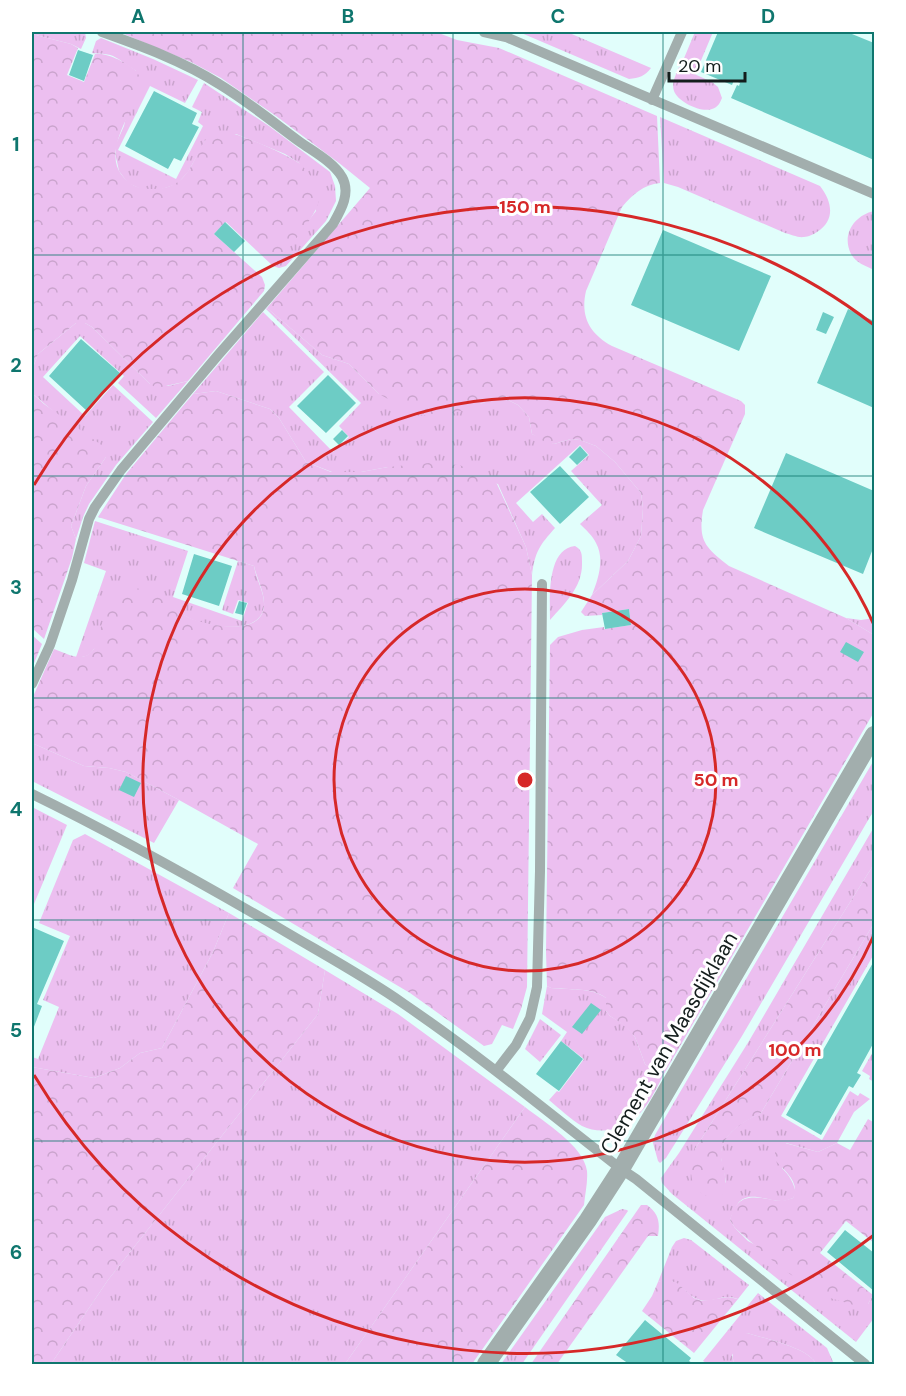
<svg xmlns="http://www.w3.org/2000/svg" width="906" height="1396" font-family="'DM Sans',sans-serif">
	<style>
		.grass { fill: url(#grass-tufts) }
		.forest { fill: url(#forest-crowns) }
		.building { fill: #6dccc5 }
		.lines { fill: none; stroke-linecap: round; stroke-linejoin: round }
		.service { stroke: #a2aead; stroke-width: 10 }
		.minor { stroke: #a2aead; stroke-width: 18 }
		.grid { fill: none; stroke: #0f766e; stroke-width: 1.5; stroke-opacity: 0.55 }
		.ring { fill: none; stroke: #d62828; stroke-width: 3 }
		.labels { text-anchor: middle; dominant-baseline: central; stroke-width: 6; stroke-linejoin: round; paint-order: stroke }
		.street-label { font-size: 21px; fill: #131d1c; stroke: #fff }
		.centre { fill: #d62828; stroke: #fff; stroke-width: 3 }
		.ring-label { font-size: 18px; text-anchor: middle; font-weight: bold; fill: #d62828; stroke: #fff; stroke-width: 6; stroke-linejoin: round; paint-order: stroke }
		.neatline { fill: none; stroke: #0f766e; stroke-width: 2 }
		.grid-label { font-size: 20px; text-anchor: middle; font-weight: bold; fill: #0f766e }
	</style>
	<defs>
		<pattern id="grass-tufts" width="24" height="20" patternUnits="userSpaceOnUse" patternTransform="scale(1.5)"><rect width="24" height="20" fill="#ecbff0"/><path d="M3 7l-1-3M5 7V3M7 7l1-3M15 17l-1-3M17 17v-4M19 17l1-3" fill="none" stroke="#caa4cd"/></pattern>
		<pattern id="forest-crowns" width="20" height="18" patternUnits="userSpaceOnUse" patternTransform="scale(1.5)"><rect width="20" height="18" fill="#ecbff0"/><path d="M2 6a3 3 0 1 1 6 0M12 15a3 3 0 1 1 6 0" fill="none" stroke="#caa4cd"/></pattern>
	</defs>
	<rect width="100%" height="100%" fill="#e1fefb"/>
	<!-- grass -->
	<path class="grass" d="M32,32H85L86,38L81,49L71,44L32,34Z
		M519,32H567L651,68C645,76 639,78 629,79Z
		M695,32H713L697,70L682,63Z
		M101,38L153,59L198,80L185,103L150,86L118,150L176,179L203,126L198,122L202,112L192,107L204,83L269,126L330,172L335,186L336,201L326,221L286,266L279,268L273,266L316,211L299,163L285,154L236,134L205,141L188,172L177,184L162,189H141L128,183L119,171L116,157V144L124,126L136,71C128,66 121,60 113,56C106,53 98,54 92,53L96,41Z
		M679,67L712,82L718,87L722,98C720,103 718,107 712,109C701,113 678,102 674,91C671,83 676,75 679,67Z
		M660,117L820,186C832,201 836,220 817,232C814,234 808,237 804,237C798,238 790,234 785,233L678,187L664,183Z
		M874,211V270C866,266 856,263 851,254C841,234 855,215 874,211Z
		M267,308L322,355L349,364L379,394L480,404L494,399H506L518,405L529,417L532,434L554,444L571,439L580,440L596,446L615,462L641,493L643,508L641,536L628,561L592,595C598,580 605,559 596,543C593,536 586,530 580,524L602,505L571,471L589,455L580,445L516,503L533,522L542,514L555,528C540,545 535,551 532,575L526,547L498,484L388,467L361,472H332L306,462L279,418L270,409L216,391L193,394L263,312L324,372L289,407L333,452L349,437L339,426L361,403L266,309Z
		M76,323H85L92,327L150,384L168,386L188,381L156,418L118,383L124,376L80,336L43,377L85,416L113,385L153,422L116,465L89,504L83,517L76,539L71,526L86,486L106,457L32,393V370L38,354Z
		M95,521L188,551L173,597L242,621L248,603L238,600L233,614L222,610L238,561L254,566C256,579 265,593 264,606C261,636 209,627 191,619C179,614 165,601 153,593L94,649C88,657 85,657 76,657L106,571L84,563Z
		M575,546C582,550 582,554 582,562C583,587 565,603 550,620C550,600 546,549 575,546Z
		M846,618L861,620L874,618V635Z
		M32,743L84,766L109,768L126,772L179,800L154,843L32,781Z
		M874,760V810L742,1036L666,1158L660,1163L658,1161L653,1143L655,1135Z
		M32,807L67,825L34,904L32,903Z
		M874,827V864L695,1149L726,1183C725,1174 722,1167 721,1158C719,1135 743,1121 761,1113L874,923V954L781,1116L822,1140L850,1091L858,1096L860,1093L870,1099L854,1112L837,1143L818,1152L786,1143L782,1168C790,1176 793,1182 796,1193L793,1198C789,1199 786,1201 783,1201C769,1202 751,1190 739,1202C735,1207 732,1214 730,1220L735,1228L748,1241L868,1304L873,1295L874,1297V1318L856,1342L672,1194L662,1183L661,1178L679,1153L749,1041Z
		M85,834L229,913L213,952L162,1048L140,1053L120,1068L94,1078L32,1067V1057L38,1059L59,1007L43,1000L70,936L39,923L73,840Z
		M325,970L398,1014L525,1107L345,1364H51L108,1280L318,1014Z
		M547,986L551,988C568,990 591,987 606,998V1011L610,1016L625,1025L635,1037L645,1064L653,1070L665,1072C658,1085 651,1101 641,1112C627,1129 602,1136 582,1126C570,1119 560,1109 549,1100L557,1091L559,1092L584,1059L561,1041L567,1032L542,1014Z
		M540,1019L561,1035L540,1062L525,1049Z
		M874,1050V1082L869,1079L870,1076L862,1071Z
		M622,1209L627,1210L628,1211L522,1364H501L605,1217Z
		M684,1238L691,1240L749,1285L738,1299C735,1298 732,1297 728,1297C719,1297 709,1303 700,1300C683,1295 679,1275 658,1282L672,1247L676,1241Z
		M758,1293L827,1348L834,1364H816C810,1348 763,1338 747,1333L732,1355L734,1364H708L703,1361Z"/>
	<!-- forest -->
	<path class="forest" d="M119,32H436L457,40L499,48L657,116L660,183C643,185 633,194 622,207L586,291C580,317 590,334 612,346L741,401L745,405V414L703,510C698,541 705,547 729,566L846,618L874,635V712L665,1072L653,1070L645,1064L635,1037L624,1025L610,1016L606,1011V998C592,987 568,990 551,988L547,986L546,952L550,645L558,637L582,630L604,627V629L631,625L629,609L602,613V615L585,616L581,612L592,595L628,561L641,536L643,508L641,493L615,462L596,446L580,440L571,439L554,444L545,442L532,434L529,417L518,405L506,399H494L457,412L433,417L413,413L379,394L349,364L322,355L267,308L370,188L339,163L276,116L221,78L191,62Z
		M32,34L71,44L78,48L67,75L84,82L95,54C106,52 128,63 136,71C140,76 142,83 142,89C131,111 104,151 121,174C129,185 138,189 152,189C201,190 191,136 220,131C230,129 291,156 300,164C309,172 319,186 319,199C319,214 284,253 273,266L226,222L214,234L262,277L265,285L264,291L188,381L157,388L150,384L92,327L85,323H76L38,354L32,370Z
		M216,391L270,409L279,418L306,462L331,472H361L388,467L429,463L459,465L482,473L497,484L526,547L532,575L527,987L521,1009L513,1029L502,1025L492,1044L484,1046L410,993L233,888L258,844L179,800L126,772L109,768L84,766L32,743V699L54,649C68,654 83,664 94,649C98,636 109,598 119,590C124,586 130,587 136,588C142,590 149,591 154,593C167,600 178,614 192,619C210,626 262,636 264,606C265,593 257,579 254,566L98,517L126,474L193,394Z
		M32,393L44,404L107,449L106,457L86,486L71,526L76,539L72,558L44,639L32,628Z
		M32,635L42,644L32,668Z
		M874,864V923L761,1113C744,1122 721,1133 721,1156C721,1159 722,1162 723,1165C726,1180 728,1188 718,1201C712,1198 705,1196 700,1192C687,1181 691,1163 695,1149Z
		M229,913L325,970L318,1014L108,1280L51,1364H32V1067L94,1078L120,1068L140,1053L162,1048L213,952Z
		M525,1107C544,1122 584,1146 587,1171C588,1182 585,1194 584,1205L472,1364H345Z
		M868,1119L873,1122L874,1119V1243L846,1221L820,1253L873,1295L868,1304L857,1306L820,1295L780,1267L735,1228L730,1220C736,1198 746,1195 768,1199C773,1200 778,1201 783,1201C784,1201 792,1198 793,1198C801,1183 784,1170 775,1160V1151L785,1143L818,1152L837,1143L850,1150Z
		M641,1205H647C659,1214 660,1222 658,1236H648L557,1364H531Z
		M666,1279L677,1283L694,1298L702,1301L728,1297L738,1299L694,1353L642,1311L652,1296L658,1282Z
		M747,1333C763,1338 810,1348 816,1364H734C731,1351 732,1338 747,1333Z"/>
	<!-- building -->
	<path class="building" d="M718,32H847L874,43V160L731,98L737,85L739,86L740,83L734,80L732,85L701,72Z
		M78,50L93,55L84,81L69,75Z
		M154,91L197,113L192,124L199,127L181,161L174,158L168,169L125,146Z
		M225,222L245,241L234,252L214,234Z
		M663,230L771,276L739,351L631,305Z
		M848,309L874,321V408L817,383Z
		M823,312L834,317L826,334L816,330Z
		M81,339L120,373L87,411L49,376Z
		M328,375L356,403L326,433L297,406Z
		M342,430L348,436L339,445L333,439Z
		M580,446L588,455L577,465L569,457Z
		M786,453L874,491V546L863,574L754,528Z
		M560,466L589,497L560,524L530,492Z
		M194,554L232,566L219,606L182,594Z
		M239,601L247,603L243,615L235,613Z
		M629,609L631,625L605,629L602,613Z
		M846,642L864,652L858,662L840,652Z
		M126,776L141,783L134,797L119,790Z
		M32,927L64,941L37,1004L42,1006L32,1032Z
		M874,961V1042L857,1073L861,1075L853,1088L849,1086L821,1135L786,1115Z
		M591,1003L601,1010L582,1034L572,1027Z
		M561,1041L583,1059L559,1091L536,1074Z
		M845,1230L874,1253V1291L827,1252Z
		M645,1320L691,1358L689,1361L694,1364H629L616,1355Z"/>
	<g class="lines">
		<!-- service -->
		<path class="service" d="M484,32L506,37L874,194
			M652,100L682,32
			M32,684L50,645L72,580L89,519L95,507L121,470L219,354L333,224C341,210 351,193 342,177C333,162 314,152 300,142C273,122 247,101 219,84C183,61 141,46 102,32
			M32,794C116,835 198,881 279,928C321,953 364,976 404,1004C479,1055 549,1113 621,1169L636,1179L865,1364
			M496,1071L516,1045L530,1018L537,987L540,871L542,584"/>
		<!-- minor -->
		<path class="minor" d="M486,1364L588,1220L621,1169L874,735"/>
	</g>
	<!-- grid -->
	<path class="grid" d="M243,32V1364M453,32V1364M663,32V1364M32,255H874M32,476H874M32,698H874M32,920H874M32,1141H874"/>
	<!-- distance rings -->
	<g class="ring">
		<circle cx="525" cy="780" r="191"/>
		<path d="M874 935A382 382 0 1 1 874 625"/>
		<path d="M874 1235A573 573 0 0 1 34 1075M34 485A573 573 0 0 1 874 325"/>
	</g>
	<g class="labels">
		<!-- street labels -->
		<g class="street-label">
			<text transform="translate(669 1043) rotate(-60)">Clement van Maasdijklaan</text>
		</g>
	</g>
	<circle cx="525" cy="780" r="9" class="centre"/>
	<g class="ring-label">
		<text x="525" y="213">150 m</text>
		<text x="716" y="786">50 m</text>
		<text x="795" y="1056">100 m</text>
	</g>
	<!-- border -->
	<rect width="906" height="1396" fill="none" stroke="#ffffff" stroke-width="66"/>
	<!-- scale -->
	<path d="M669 72v9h76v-9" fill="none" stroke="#131d1c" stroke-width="3"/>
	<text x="678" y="72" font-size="18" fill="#131d1c" stroke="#ffffff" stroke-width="4.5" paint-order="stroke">20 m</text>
	<rect x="33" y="33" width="840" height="1330" class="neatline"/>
	<g class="grid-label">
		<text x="138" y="23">A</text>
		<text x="348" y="23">B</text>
		<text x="558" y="23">C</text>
		<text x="768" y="23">D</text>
		<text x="16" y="151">1</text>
		<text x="16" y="372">2</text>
		<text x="16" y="594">3</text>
		<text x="16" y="816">4</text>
		<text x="16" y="1037">5</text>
		<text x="16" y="1259">6</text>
	</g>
</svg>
